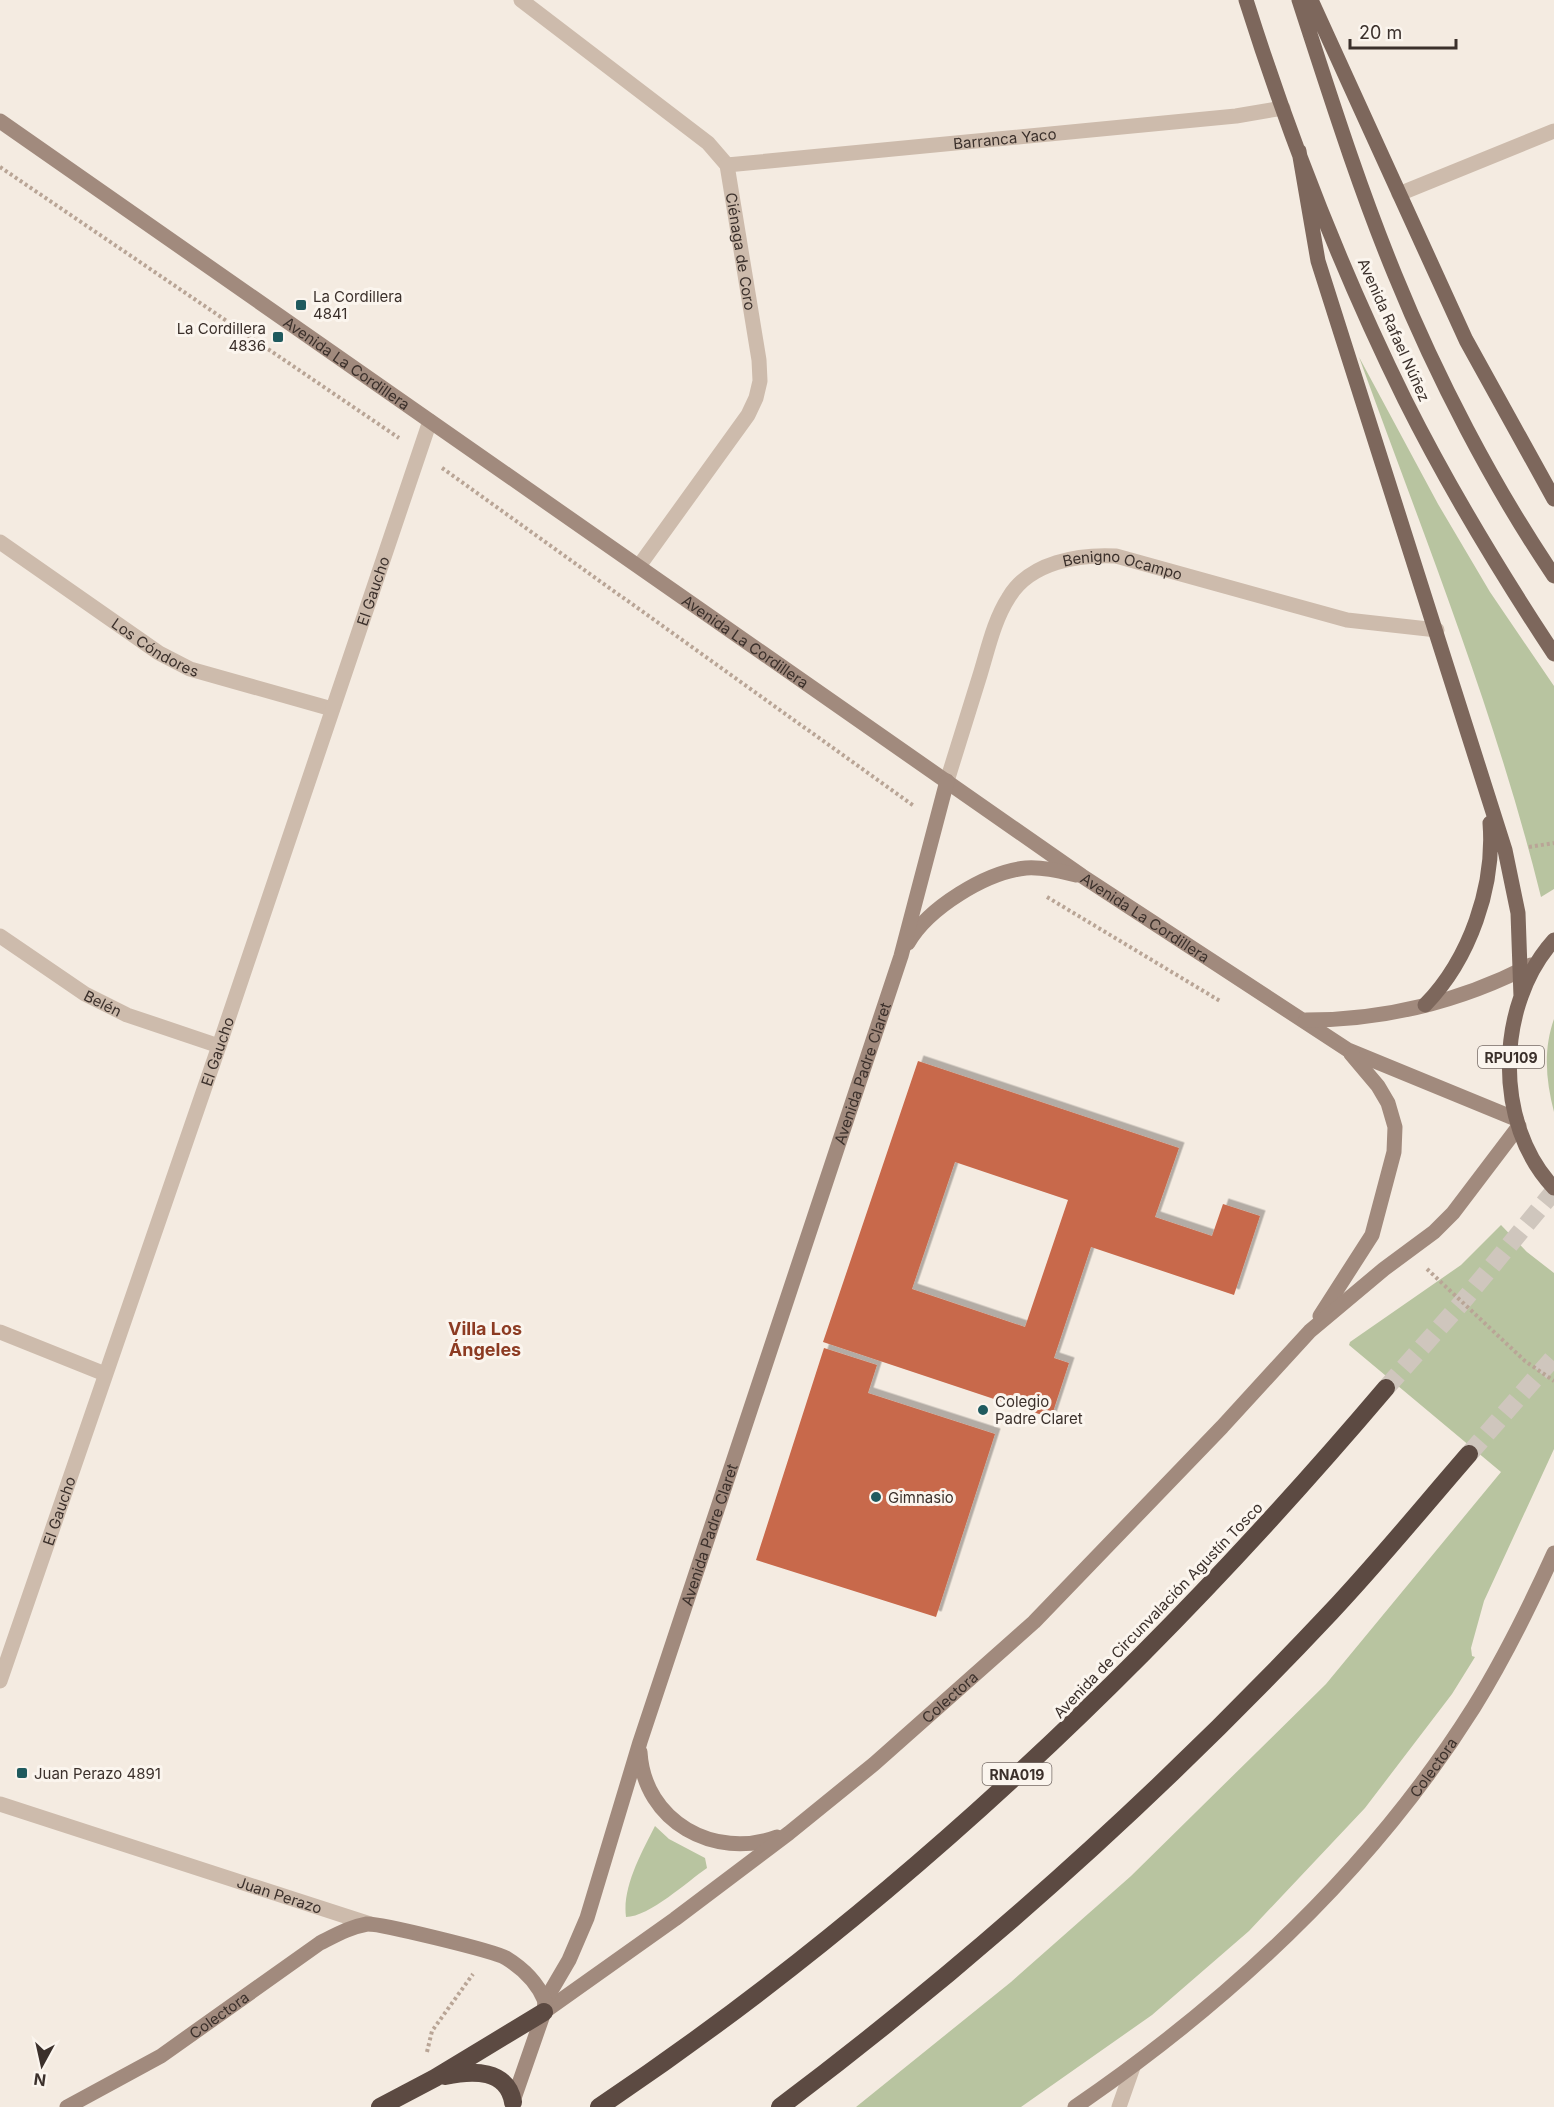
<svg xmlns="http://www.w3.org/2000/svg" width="1554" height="2107" font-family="Inter,sans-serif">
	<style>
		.green { fill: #b8c4a0 }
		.building { fill: #c8694b; fill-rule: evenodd; filter: url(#shadow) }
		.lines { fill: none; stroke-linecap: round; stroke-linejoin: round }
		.motorway-tunnel { stroke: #cfc6bd; stroke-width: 18; stroke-dasharray: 18 9; stroke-linecap: butt }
		.path { stroke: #b9a596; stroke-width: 4; stroke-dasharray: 3 3; stroke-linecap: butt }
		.minor { stroke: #cdbbac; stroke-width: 15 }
		.secondary { stroke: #a18a7d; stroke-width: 15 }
		.primary { stroke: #7d675c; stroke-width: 15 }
		.motorway { stroke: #5c4a42; stroke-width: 18 }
		.poi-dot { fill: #1f5a5e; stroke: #fbf5ee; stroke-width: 2 }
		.labels { text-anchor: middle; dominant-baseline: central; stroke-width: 6; stroke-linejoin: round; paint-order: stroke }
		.shield { fill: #fbf5ee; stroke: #756b66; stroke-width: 1.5 }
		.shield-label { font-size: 14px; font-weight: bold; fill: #3b302b }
		.street-label { font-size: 15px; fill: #3b302b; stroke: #fbf5ee }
		.poi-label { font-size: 15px; fill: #3b302b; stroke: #fbf5ee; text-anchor: start }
		.quarter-label { font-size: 18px; font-weight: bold; fill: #8c3b22; stroke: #fbf5ee }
	</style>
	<defs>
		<filter id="shadow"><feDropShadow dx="5.5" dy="-5.5" stdDeviation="0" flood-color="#0004"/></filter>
	</defs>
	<rect width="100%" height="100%" fill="#f4ebe1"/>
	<!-- green -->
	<path class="green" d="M1359,357L1438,504L1490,592L1554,686V889L1541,897C1496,714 1423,534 1359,357Z
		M1554,1019V1112C1546,1081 1543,1050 1554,1019Z
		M1501,1225L1527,1252L1554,1273V1449L1484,1601L1471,1648L1472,1656L1475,1657L1452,1694L1365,1808L1249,1931L1152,2015L1021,2107H856L1011,1982L1131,1876L1326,1684L1501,1472L1349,1345L1350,1342L1461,1265Z
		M655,1826L669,1839L705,1858L707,1868C688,1881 649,1917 626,1917C622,1887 642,1852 655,1826Z"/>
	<!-- building -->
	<path class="building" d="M918,1061L1179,1148L1155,1217L1212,1236L1223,1204L1260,1216L1234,1295L1091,1247L1054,1358L1069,1363L1051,1418L823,1342ZM955,1162L1068,1200L1025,1327L912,1289Z
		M824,1348L877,1365L868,1393L995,1434L936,1617L756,1560Z"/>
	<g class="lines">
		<!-- motorway-tunnel -->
		<path class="motorway-tunnel" d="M1386,1388L1464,1300L1554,1191
			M1469,1454L1554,1357"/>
		<!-- path -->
		<path class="path" d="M0,167L399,438
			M442,468L914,806
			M1529,847L1554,843
			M1047,897L1220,1001
			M1427,1269L1525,1361L1554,1381
			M427,2052L432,2031L473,1974"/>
		<!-- minor -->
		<g class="minor">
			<path id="s1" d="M521,0L708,143L727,165L759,360L760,381L756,398L748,415L639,566"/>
			<path id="s2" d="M727,165L1236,116L1283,108"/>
			<path d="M1399,194L1554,131"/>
			<path id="s3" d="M0,542L159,653L190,669L332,709"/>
			<path id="s4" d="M947,781C958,746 969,710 980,675C988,649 994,620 1009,597C1030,562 1079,554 1116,556L1347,620L1437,630"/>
			<path id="s5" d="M0,936L85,994L127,1015L219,1046"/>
			<path d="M0,1332L105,1374"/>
			<path id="s6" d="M0,1681L219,1046L430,421"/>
			<path id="s7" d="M0,1804L370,1924"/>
			<path d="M1119,2107L1133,2067"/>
		</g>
		<!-- secondary -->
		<g class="secondary">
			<path id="s8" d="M0,121L1082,876L1348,1050L1516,1119"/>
			<path d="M908,943C928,908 986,872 1026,868C1043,867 1059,871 1076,875"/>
			<path d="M1306,1020C1384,1020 1461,1001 1531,965"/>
			<path d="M1320,1316L1372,1235L1394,1152L1395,1127L1388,1103L1378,1086L1351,1054"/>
			<path d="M640,1752C644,1822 715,1860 777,1837"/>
			<path id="s9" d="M544,2012L675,1919L789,1833L874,1764L1034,1622L1222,1427L1310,1331L1384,1269L1434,1232L1453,1213L1519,1126"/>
			<path id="s10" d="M512,2104L544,2012L545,2001L569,1960L587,1918L640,1742L901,956L947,781"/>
			<path id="s11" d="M67,2107L161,2056L320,1943C336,1935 350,1927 367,1924C379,1923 494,1951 506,1958C524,1969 537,1982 545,2001"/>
			<path id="s12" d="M1075,2107C1231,2000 1373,1868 1474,1707C1505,1657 1530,1606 1554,1553"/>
		</g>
		<!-- primary -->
		<path class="primary" d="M1246,0C1289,136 1342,272 1405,400C1449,488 1500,572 1554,654
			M1299,0C1329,92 1358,185 1395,275C1436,376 1493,486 1554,576
			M1311,0L1466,340L1554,499
			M1299,151L1318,261L1505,850L1518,913L1521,997
			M1554,940C1496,1004 1493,1124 1554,1188
			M1425,1005C1470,959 1495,886 1490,823"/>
		<!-- motorway -->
		<path class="motorway" d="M445,2076C473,2070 507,2069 513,2102
			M380,2107L435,2078L544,2012
			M599,2107C896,1908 1156,1659 1386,1388
			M780,2107C978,1958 1161,1793 1331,1612C1379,1561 1423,1507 1469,1454"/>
	</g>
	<!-- markers -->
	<g class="poi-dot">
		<rect x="295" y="299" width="12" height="12" rx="3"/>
		<rect x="272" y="331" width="12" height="12" rx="3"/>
		<circle cx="983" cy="1410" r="6"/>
		<circle cx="876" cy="1497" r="6"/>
		<rect x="16" y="1767" width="12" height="12" rx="3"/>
	</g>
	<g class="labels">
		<!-- shield labels -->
		<g class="shield">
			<rect x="1478" y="1046" width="66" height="22" rx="4.5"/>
			<rect x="982.5" y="1763" width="69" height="22" rx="4.5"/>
		</g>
		<g class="shield-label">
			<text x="1511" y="1057">RPU109</text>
			<text x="1017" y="1774">RNA019</text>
		</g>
		<!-- street labels -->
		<g class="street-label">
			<text stroke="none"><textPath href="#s2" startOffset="279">Barranca Yaco</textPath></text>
			<text stroke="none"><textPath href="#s1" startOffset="352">Ciénaga de Coro</textPath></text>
			<text transform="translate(1394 330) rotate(66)">Avenida Rafael Núñez</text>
			<text stroke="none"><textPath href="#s8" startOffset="423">Avenida La Cordillera</textPath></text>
			<text stroke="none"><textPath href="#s4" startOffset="322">Benigno Ocampo</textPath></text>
			<text stroke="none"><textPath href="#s6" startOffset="1152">El Gaucho</textPath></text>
			<text stroke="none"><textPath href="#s8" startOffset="909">Avenida La Cordillera</textPath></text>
			<text stroke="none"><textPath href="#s3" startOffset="188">Los Cóndores</textPath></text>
			<text stroke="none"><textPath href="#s8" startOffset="1395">Avenida La Cordillera</textPath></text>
			<text stroke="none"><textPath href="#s5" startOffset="123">Belén</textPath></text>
			<text stroke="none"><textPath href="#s6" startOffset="666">El Gaucho</textPath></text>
			<text stroke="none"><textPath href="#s10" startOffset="1090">Avenida Padre Claret</textPath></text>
			<text stroke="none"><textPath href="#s6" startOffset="180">El Gaucho</textPath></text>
			<text stroke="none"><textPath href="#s10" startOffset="604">Avenida Padre Claret</textPath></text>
			<text transform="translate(1158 1610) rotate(-46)">Avenida de Circunvalación Agustín Tosco</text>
			<text stroke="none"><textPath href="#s9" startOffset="514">Colectora</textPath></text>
			<text stroke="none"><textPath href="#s12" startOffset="496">Colectora</textPath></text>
			<text stroke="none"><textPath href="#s7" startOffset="294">Juan Perazo</textPath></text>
			<text stroke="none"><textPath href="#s11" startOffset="178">Colectora</textPath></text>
		</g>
		<!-- poi labels -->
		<g class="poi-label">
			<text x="313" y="296">La Cordillera<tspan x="313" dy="17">4841</tspan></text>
			<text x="266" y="328" text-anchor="end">La Cordillera<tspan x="266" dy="17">4836</tspan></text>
			<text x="995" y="1401">Colegio<tspan x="995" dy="17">Padre Claret</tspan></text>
			<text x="888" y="1497">Gimnasio</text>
			<text x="34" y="1773">Juan Perazo 4891</text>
		</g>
		<!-- quarter labels -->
		<g class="quarter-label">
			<text x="485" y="1328">Villa Los<tspan x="485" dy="21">Ángeles</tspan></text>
		</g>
	</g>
	<!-- north arrow -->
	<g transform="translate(42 2065) rotate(188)" stroke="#fbf5ee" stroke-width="4.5" paint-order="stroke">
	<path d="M0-4.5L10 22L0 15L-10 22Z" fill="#3b302b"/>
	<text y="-9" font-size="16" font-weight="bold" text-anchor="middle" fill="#3b302b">N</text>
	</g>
	<!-- scale -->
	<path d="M1350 39v9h106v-9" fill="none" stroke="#3b302b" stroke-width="3"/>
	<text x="1359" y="39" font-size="18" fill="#3b302b" stroke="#fbf5ee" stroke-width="4.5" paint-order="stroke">20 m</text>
</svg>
